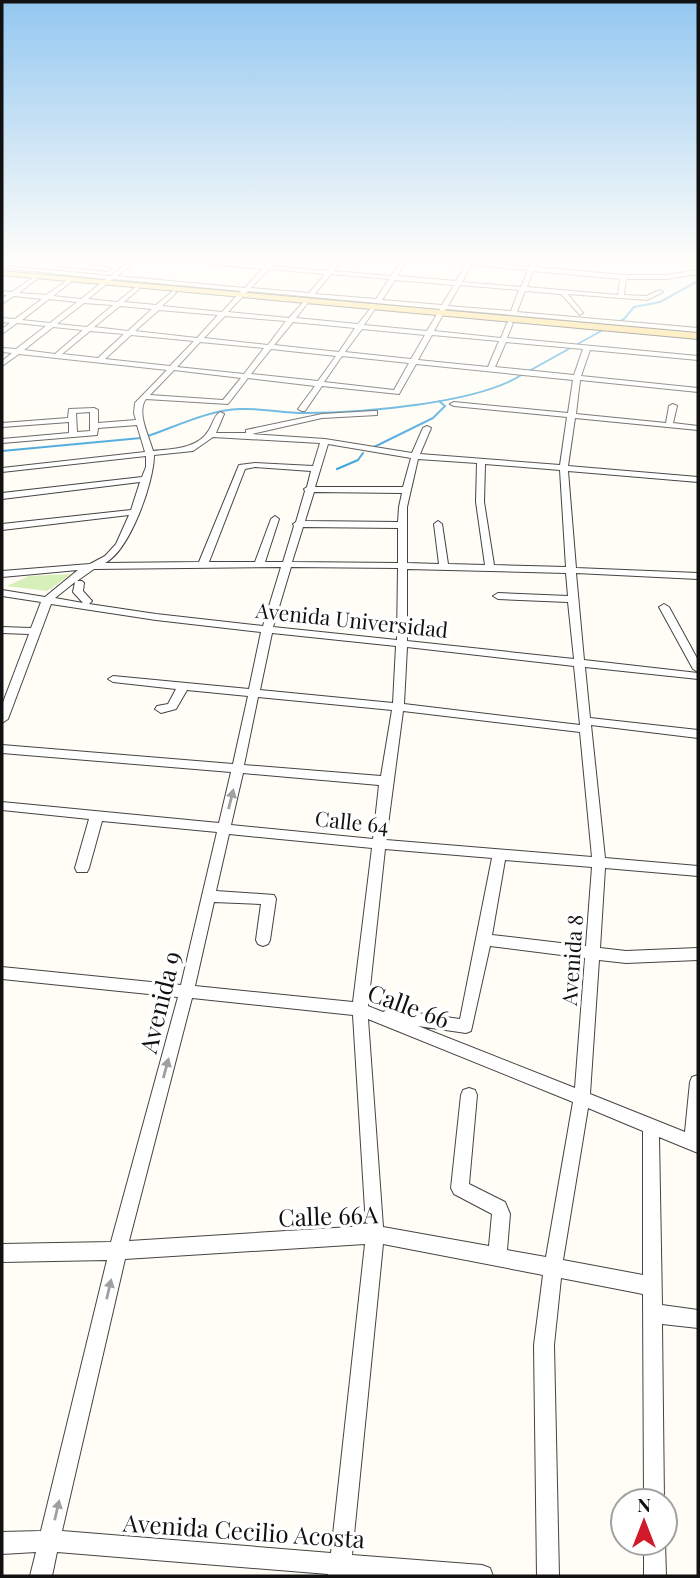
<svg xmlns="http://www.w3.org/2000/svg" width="700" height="1578" font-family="'Playfair Display',serif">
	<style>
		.green { fill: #d7efb9 }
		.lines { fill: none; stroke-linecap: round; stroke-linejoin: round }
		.stream { stroke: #339eda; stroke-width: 2 }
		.minor-casing { stroke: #444; stroke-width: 2 }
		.major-casing { stroke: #222; stroke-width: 2 }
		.minor { fill: #fff; fill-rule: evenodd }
		.major { fill: #ffd365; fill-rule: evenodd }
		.oneway { fill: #a0a0a0 }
		.labels { text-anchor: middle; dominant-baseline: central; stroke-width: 7; stroke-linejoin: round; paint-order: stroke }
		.street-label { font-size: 21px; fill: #111; stroke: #fff }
		.near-street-label { font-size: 24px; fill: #111; stroke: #fff }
	</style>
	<rect width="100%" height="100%" fill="#fffdf5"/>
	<!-- green -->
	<path class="green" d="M72,574L47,591L7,586L29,576Z"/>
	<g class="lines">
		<!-- stream -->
		<path class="stream" d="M609,327L624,319L634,307L660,302L698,281
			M529,371L603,330
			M148,436C177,426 209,410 240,409C261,408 283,413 304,413C359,413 478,404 523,374
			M374,447L433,418L445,406L439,401
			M2,451L141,438
			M337,469L358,460L363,453"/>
		<defs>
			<path id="minor" d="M52,260L108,267L111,269L108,271L59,266Z
				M130,260H137L117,276L245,288L262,269L176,260H204L266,265L270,260H277L272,266L327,271L336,260H342L333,271L391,276L402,260H408L397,276L456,281L465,265L427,260H474L473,262L529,267L532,260H538L535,267L623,275H667L698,270V274L667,279H626L624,295L646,296L660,290L663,292L647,300L568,294L583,313L580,315L561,294L525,291L517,312L698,328V332L446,309L434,331L501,338L507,323L510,321L513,323L507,338L698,356V360L590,350L581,376L698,388V392L580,380L576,414L666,423L669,406L673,404L677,406L673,423L698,426V430L575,418L568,466L698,477V482L568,471L576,568L698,573V579L576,573L584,660L698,673V679L585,667L590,718L698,730V738L591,725L605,858L698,866V876L605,868L600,948L626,951L698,948V960L626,963L599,960L590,1094L685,1132L690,1082L692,1077L698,1075V1153L659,1137L662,1305L698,1310V1328L662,1324L664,1501H644L643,1294L561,1278L554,1345L559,1576H537L534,1345L543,1275L383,1244L352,1555L482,1565L490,1568L493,1576H328V1574L57,1552L52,1576H30L36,1552L2,1554V1532L41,1531L107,1260L2,1262V1244L111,1242L178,997L2,979V967L181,985L217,832L102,821L89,868L87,872H77L75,868L89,819L2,810V802L219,823L231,772L2,753V745L233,764L248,696L187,690L176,709L161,713L155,709L157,706L168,704L176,689L113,682L108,679L113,676L249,689L261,632L156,620L51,604L8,719L2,723V705L29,634L2,633V627L31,628L41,602L2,596V590L45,597L78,570L2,577V571L90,564L105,556L116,544L129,515L2,530V524L131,510L140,482L2,499V493L142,477L146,467V456L2,472V468L145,452L137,425L98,428L97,435L2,443V439L69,433V422L2,427V423L68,418L69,409L94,408L98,410V423L136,420L134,413L135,403L167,370L19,354L2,366V361L12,353L2,352V348L16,349L46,326L17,323L2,334V329L10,323L2,322V318L15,319L42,299L14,296L2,304V299L7,295H2V291L12,292L35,276L37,279L19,293L46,295L69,279L71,282L53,296L81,299L106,279L3,268L6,266L111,276ZM471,265L528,270L521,287L462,282ZM269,269L325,274L309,293L251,288ZM533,271L620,279L618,295L527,287ZM331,274L389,279L376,299L315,294ZM113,279L241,291L222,312L162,306L176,293L174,290L156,305L124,302L139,289L137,286L117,302L88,299ZM395,280L454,285L442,305L382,300ZM460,285L519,290L511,311L448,306ZM248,291L440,309L427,331L364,325L377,306L374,304L358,324L296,318L310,300L307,298L289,318L228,312ZM49,299L77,302L50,323L22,320ZM84,303L113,305L87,327L57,324ZM120,306L152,309L128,331L94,327ZM159,310L218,315L197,338L135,331ZM225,316L286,321L268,345L204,338ZM293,322L355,328L339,352L274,345ZM53,327L83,330L55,354L24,350ZM362,329L425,335L411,359L345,352ZM90,331L124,334L98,358L62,354ZM131,335L194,341L170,366L105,359ZM432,335L499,341L488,367L418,360ZM200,342L264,348L244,374L177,367ZM506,342L583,349L574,375L495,367ZM271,349L336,356L318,381L251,374ZM342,356L409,363L394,390L324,382ZM416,364L573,380L568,413L454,402L450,404L454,406L567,417L560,465L420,454L431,428L427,426L423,428L412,453L325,439L252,434L322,418L377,415V411H374L322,414L246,430V433H216L224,414L220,412C214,416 213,423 209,430C198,449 172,449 153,451C149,436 136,412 146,399L228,404L248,378L315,386L298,409L302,411H305L322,386L399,394ZM174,370L241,378L223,400L150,395ZM90,412V431L77,432L76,413ZM213,437L320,443L313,466L255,463L239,465L199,562L105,563C130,550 154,482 154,455L193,451ZM328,444L411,458L403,487H315ZM418,459L477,463L476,502L485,565L448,564L442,524L438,521L434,524L439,564L407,563V507ZM485,464L560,470L566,567L494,565L484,502ZM255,467L311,471L307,487L304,489L305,491L296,522L293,524L294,526L283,562H265L279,519L275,516L271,519L255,562H209L245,469ZM314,492L402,493L399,507L398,522L305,521ZM303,527L398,528V563L292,562ZM281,567L263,626L156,614L89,604L92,601L83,591L84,583L82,581H77L94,569ZM291,567L398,568L397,640L273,627ZM407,569L566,573L568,596L498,593L493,596L498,599L568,602L574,659L407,641ZM75,582L73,592L83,603L55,598ZM272,633L396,646L393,703L260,690ZM407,647L574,666L580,725L404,704ZM258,697L392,710L381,776L244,765ZM403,711L580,732L592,857L386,840ZM243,773L379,785L373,839L231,825ZM229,834L372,848L353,1002L195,986L214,902L261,904L256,940L258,944L263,946L268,944L270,940L276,899L274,895L216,891ZM385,849L492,858L460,1019L389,1009L383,1012L368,1006ZM505,860L592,867L586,946L492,935ZM490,946L585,958L575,1088L418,1026L466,1033L471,1031ZM192,998L353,1015L366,1226L129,1241ZM368,1019L573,1102L546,1257L507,1250L510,1214L505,1202L469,1184L477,1095L475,1090L469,1088L463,1090L461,1095L451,1188L454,1194L492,1214L489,1246L383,1227ZM588,1108L643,1131V1275L563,1260ZM365,1244L331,1553L62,1531L125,1259Z
				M664,604L669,607L698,660V672L693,669L659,607Z
				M665,1541L666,1576H644V1543H665Z"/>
			<path id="major" d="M2,271L698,333V339L2,275Z"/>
		</defs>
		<!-- minor casing -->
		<use href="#minor" class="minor-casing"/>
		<!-- major casing -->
		<use href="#major" class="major-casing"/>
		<!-- minor -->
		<use href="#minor" class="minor"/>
		<!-- major -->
		<use href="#major" class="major"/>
	</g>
	<!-- one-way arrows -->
	<defs><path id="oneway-solid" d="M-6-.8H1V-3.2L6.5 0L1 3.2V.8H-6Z" transform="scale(1.75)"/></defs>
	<g class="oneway">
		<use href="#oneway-solid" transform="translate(231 799) rotate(-76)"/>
		<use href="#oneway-solid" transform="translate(166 1068) rotate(-75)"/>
		<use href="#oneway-solid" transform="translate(109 1289) rotate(-77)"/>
		<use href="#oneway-solid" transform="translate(57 1510) rotate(-77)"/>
	</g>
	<!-- sky -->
	<linearGradient id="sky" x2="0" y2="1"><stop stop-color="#93c7f0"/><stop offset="0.54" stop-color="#fffefa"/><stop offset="1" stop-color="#fffefa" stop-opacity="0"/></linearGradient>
	<rect width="700" height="481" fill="url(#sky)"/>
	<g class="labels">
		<!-- street labels -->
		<g class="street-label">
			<text transform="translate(352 619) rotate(6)">Avenida Universidad</text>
			<text transform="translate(352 821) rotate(6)">Calle 64</text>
			<text transform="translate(571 960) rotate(-86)">Avenida 8</text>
		</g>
		<!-- near-street labels -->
		<g class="near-street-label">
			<text transform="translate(159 1002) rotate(-76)">Avenida 9</text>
			<text transform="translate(409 1005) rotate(20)">Calle 66</text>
			<text transform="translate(328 1215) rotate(-2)">Calle 66A</text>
			<text transform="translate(244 1530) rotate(4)">Avenida Cecilio Acosta</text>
		</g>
	</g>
	<!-- border -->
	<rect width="700" height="1578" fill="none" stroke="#111111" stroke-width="7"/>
	<!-- north arrow -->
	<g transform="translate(644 1522)"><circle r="33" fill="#ffffff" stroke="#a0a0a0" stroke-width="2"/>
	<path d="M0-5L12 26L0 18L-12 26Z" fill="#d01a29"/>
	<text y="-10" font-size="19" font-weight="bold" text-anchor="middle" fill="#111111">N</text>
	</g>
</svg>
